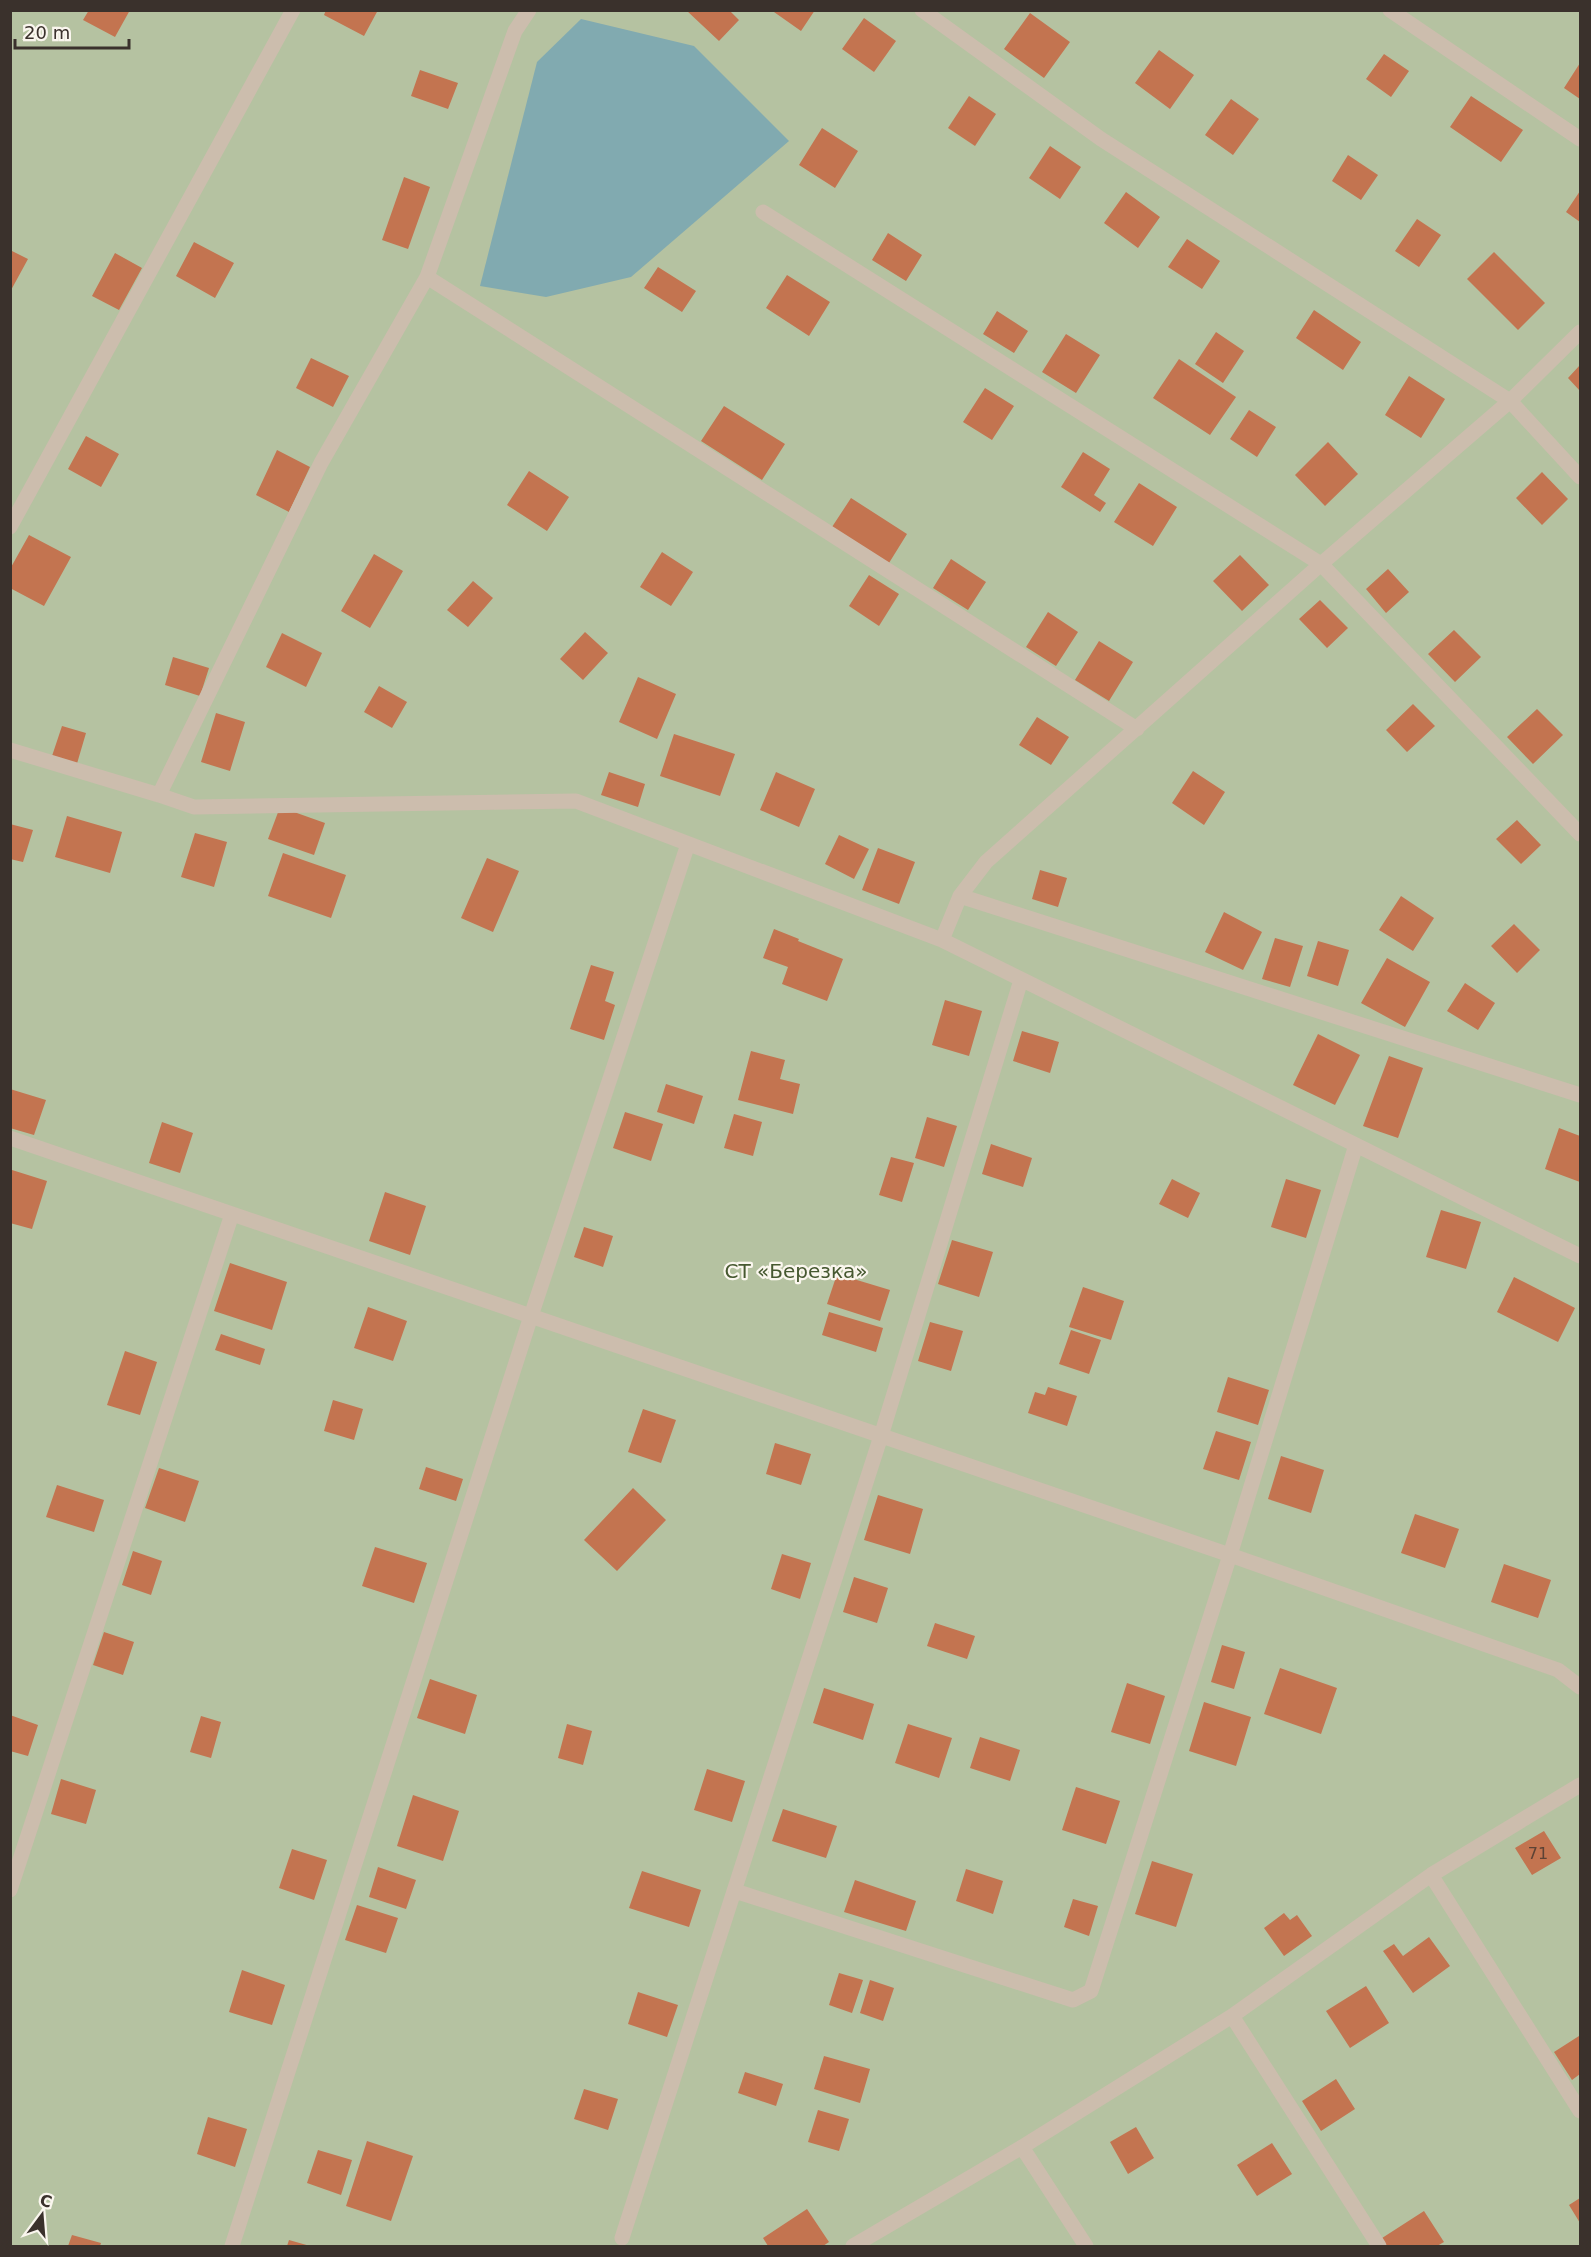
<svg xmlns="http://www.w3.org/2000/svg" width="1591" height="2257" font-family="'DejaVu Sans',sans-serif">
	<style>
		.green { fill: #b5c2a1 }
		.water { fill: #81aab0 }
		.building { fill: #c37450 }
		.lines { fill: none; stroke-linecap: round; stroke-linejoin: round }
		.minor { stroke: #ccbdad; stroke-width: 15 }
		.labels { text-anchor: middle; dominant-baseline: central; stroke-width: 4.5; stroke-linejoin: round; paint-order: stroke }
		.number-label { font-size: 16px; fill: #5c4235 }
		.park-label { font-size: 20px; fill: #465830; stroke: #faf6ee }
	</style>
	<rect width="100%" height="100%" fill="#f3ece2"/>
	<!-- green -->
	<path class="green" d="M11,11H1580V2246H11Z"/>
	<!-- water -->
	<path class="water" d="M581,19L694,46L789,141L631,277L546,297L480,286L537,62Z"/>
	<!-- building -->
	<path class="building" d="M89,10H130L115,37L83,20Z
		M326,10H378L364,36L324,15Z
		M686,10H729L739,20L719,41Z
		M775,10H815L801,31L774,12Z
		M1030,13L1070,42L1044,78L1004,49Z
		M864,18L896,41L874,72L842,49Z
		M1159,50L1194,75L1170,109L1135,83Z
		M1384,54L1409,71L1391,97L1366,79Z
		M1580,63V99L1564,88Z
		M420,70L458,83L448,109L411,96Z
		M969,96L996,114L975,146L948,128Z
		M1471,96L1523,130L1501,162L1450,127Z
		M1231,99L1259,119L1233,155L1205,135Z
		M822,128L858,151L835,188L799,165Z
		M1050,146L1081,167L1060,199L1029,178Z
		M1348,155L1378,175L1361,200L1332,181Z
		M404,177L430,187L408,249L382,240Z
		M1580,191V222L1566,212Z
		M1126,192L1160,217L1138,248L1104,223Z
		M1417,219L1441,235L1419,267L1395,251Z
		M888,233L922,255L906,281L872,260Z
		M1187,239L1220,261L1202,289L1168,267Z
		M194,242L234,263L215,298L176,276Z
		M10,250L28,259L10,292Z
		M1494,252L1545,303L1518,330L1467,279Z
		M115,253L142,268L119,310L92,296Z
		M658,267L696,291L682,312L644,288Z
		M787,275L830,302L809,336L766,308Z
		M1314,310L1361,342L1343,370L1296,338Z
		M997,311L1028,331L1014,353L983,334Z
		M1216,332L1244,351L1223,383L1195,364Z
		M1066,334L1100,355L1076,393L1042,372Z
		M311,358L349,376L333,407L296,388Z
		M1179,359L1236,397L1210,435L1153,398Z
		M1580,365V391L1568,378Z
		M1409,376L1445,399L1421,438L1385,415Z
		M985,388L1014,406L992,440L963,422Z
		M724,406L785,444L762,480L701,441Z
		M1249,410L1276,427L1257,457L1230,439Z
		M86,436L119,454L101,487L68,469Z
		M1328,442L1358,474L1325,506L1295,475Z
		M277,450L310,467L289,512L256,495Z
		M1083,452L1110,469L1094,495L1106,503L1100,512L1061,487Z
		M529,471L569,497L547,531L507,505Z
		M1542,472L1568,499L1542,525L1516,498Z
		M1139,483L1177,507L1153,546L1114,522Z
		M851,498L907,534L889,563L832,527Z
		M29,535L71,557L44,606L10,588V569Z
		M662,552L693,572L671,606L640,587Z
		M374,554L403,571L370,628L341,611Z
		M1240,555L1269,585L1242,611L1213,581Z
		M951,559L986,582L968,610L933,588Z
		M1388,569L1409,592L1386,613L1366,589Z
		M869,575L899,594L879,626L849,606Z
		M473,581L493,598L468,627L447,610Z
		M1320,600L1348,628L1327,648L1299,619Z
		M1048,612L1078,632L1056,666L1026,647Z
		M1454,630L1481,657L1455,682L1428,654Z
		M585,632L608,653L583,680L560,659Z
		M282,633L322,653L306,687L266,667Z
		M1099,641L1133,662L1109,701L1075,680Z
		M173,657L209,668L200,696L165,685Z
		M638,677L676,694L657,739L619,722Z
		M379,686L407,702L392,728L364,712Z
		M1413,704L1435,726L1407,752L1386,730Z
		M1537,709L1563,735L1533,764L1507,737Z
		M216,713L245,722L230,771L201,762Z
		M1037,717L1069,737L1051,765L1019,745Z
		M62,726L86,733L76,767L51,759Z
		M674,734L735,754L720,796L660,776Z
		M1193,771L1225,792L1204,825L1172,803Z
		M609,772L645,784L638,807L601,795Z
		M776,772L815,789L799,827L760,810Z
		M280,807L325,823L314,855L268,839Z
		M67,816L122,832L110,873L55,857Z
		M1517,820L1541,845L1521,864L1496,839Z
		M10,824L33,830L23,862L10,859Z
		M195,833L227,842L214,887L181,877Z
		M839,835L869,849L854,879L825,864Z
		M878,848L915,862L899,904L862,890Z
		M283,853L346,875L331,918L268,896Z
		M487,858L519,871L493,932L461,918Z
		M1040,870L1067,878L1058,907L1032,899Z
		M1401,896L1434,918L1413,951L1379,930Z
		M1224,912L1262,932L1243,970L1205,952Z
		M1514,924L1540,950L1517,973L1491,946Z
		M774,929L799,939L798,941L843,959L827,1001L782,984L788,967L763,958Z
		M1275,938L1303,946L1290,987L1262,979Z
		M1318,941L1349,950L1338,986L1307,976Z
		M1387,958L1430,982L1405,1027L1361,1003Z
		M591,965L614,972L605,1001L615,1005L604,1040L570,1029Z
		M1465,983L1495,1003L1478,1030L1447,1011Z
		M945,1000L982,1011L969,1056L932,1045Z
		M1022,1031L1059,1042L1050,1073L1013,1061Z
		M1318,1034L1360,1055L1335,1105L1293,1085Z
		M751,1051L785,1060L780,1079L800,1084L793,1114L738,1100Z
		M1389,1056L1423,1068L1398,1138L1363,1126Z
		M666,1084L703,1096L694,1124L657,1112Z
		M10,1089L46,1100L34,1135L10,1128Z
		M625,1112L663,1124L651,1161L613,1148Z
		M734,1114L762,1122L753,1156L724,1148Z
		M927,1117L957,1126L944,1167L915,1158Z
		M162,1122L193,1133L180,1173L149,1163Z
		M1559,1128L1580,1136V1182L1545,1169Z
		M991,1144L1032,1158L1023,1187L982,1174Z
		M891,1157L914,1163L902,1202L879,1195Z
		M12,1170L47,1181L32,1229L10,1223Z
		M1172,1179L1200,1193L1188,1218L1159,1204Z
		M1286,1179L1321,1190L1306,1238L1271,1227Z
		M385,1192L426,1206L410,1255L369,1241Z
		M1441,1210L1481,1222L1466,1269L1426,1257Z
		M584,1227L613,1236L603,1267L574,1257Z
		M952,1240L993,1252L979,1297L938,1284Z
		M230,1263L287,1282L272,1330L214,1311Z
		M837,1274L890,1290L880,1321L827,1304Z
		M1514,1277L1575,1308L1558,1342L1497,1312Z
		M1083,1287L1124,1301L1111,1340L1069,1327Z
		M368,1307L407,1321L393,1361L354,1348Z
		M829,1312L883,1328L876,1352L822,1335Z
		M930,1322L963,1331L951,1371L918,1361Z
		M1071,1330L1101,1340L1089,1374L1059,1364Z
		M221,1334L265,1349L260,1365L215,1350Z
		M125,1351L157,1362L140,1415L107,1405Z
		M1228,1377L1269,1390L1258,1425L1217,1412Z
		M1048,1387L1077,1396L1067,1426L1028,1413L1035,1392L1045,1395Z
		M333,1400L363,1409L354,1440L324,1431Z
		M643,1409L676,1420L661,1463L628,1452Z
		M1216,1431L1251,1442L1239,1480L1203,1469Z
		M775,1443L811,1454L801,1485L766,1474Z
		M1281,1456L1324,1470L1311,1513L1268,1499Z
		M426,1467L463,1479L456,1501L419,1489Z
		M159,1468L199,1481L185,1522L145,1508Z
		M57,1485L104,1500L94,1532L46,1517Z
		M633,1488L666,1520L617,1571L584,1540Z
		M878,1495L923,1509L910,1554L864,1540Z
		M1415,1514L1459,1529L1445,1568L1401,1553Z
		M375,1547L427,1563L414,1603L362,1586Z
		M133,1551L162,1561L151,1595L122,1585Z
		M782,1554L811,1563L800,1599L771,1589Z
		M1504,1564L1551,1580L1538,1618L1491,1602Z
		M854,1577L888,1588L877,1623L843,1612Z
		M935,1623L975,1636L967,1659L927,1646Z
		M104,1632L134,1642L123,1675L93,1665Z
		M1222,1645L1245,1652L1234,1689L1211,1682Z
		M1280,1668L1337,1688L1321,1734L1264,1714Z
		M430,1679L477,1695L465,1734L417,1718Z
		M1127,1683L1165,1696L1150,1744L1111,1732Z
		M824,1688L874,1704L863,1740L813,1723Z
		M1204,1702L1251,1717L1236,1766L1189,1751Z
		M10,1715L38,1725L28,1756L10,1751Z
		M201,1716L221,1722L211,1758L190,1752Z
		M567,1724L592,1731L583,1765L558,1758Z
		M908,1724L952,1738L939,1778L895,1763Z
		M980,1737L1020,1750L1010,1781L970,1768Z
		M707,1769L745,1781L732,1822L694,1810Z
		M61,1779L96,1790L86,1824L51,1814Z
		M1076,1787L1120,1801L1106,1844L1062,1830Z
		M413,1795L459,1811L443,1861L397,1846Z
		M783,1809L837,1826L826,1858L772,1841Z
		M1544,1831L1561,1858L1532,1875L1515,1848Z
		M292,1849L327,1860L314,1900L279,1888Z
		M1152,1861L1193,1874L1176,1927L1135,1914Z
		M378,1867L416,1880L406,1909L369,1897Z
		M966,1869L1003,1881L993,1914L956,1901Z
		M642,1871L701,1890L689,1927L629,1908Z
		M855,1880L916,1901L906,1931L844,1912Z
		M1073,1899L1098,1906L1089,1936L1064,1927Z
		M357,1905L398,1918L386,1953L345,1940Z
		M1284,1913L1290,1920L1297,1915L1312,1936L1284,1956L1264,1928Z
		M1429,1937L1450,1966L1413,1993L1383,1951L1394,1944L1403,1956Z
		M242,1970L285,1985L272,2025L229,2012Z
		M839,1973L863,1980L852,2013L829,2005Z
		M870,1980L894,1988L883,2021L860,2013Z
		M1366,1986L1389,2023L1350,2048L1326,2011Z
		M638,1992L678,2005L667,2037L628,2024Z
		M1579,2036L1580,2074L1572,2080L1554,2052Z
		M824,2056L870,2069L860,2103L814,2089Z
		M745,2072L783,2084L776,2106L738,2093Z
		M1336,2079L1355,2109L1321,2131L1302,2101Z
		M584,2089L618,2099L608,2130L574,2119Z
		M818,2110L849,2119L839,2151L808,2142Z
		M208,2117L247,2129L235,2167L197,2154Z
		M1136,2127L1154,2158L1128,2174L1110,2142Z
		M367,2141L413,2156L391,2221L346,2206Z
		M1272,2143L1292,2174L1257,2196L1237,2165Z
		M318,2150L352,2160L341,2195L307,2183Z
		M1580,2198V2223L1569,2205Z
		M807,2209L829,2242L823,2246H768L763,2238Z
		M1424,2211L1444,2242L1437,2246H1384L1379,2240Z
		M72,2235L101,2243L100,2246H68Z
		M289,2240L310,2246H287Z"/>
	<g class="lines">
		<!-- minor -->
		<path class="minor" d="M922,10L1101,139L1510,401L1580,477
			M1390,10L1580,139
			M763,212L1321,564L1580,834
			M427,277L1137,729
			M10,527L293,10
			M10,750L159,795L194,807L576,801L942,940L1580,1256
			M159,795L321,463L427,277L515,31L529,10
			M960,896L1580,1095
			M942,940L960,896L986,862L1321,564L1510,401L1580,332
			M10,1138L1230,1555L1558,1670L1580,1687
			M1431,1875L1580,2111
			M10,1890L232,1214
			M735,1891L1073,2000L1091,1991L1230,1555L1356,1145
			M1232,2016L1379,2246
			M1022,2147L1086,2246
			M622,2238L881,1436L1021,980
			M232,2246L531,1316L688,844
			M853,2246L1022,2147L1232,2016L1431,1875L1580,1785"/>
	</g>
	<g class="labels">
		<!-- number labels -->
		<g class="number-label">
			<text x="1538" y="1853">71</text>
		</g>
		<!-- park labels -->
		<g class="park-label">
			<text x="796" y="1271">СТ «Березка»</text>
		</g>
	</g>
	<!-- border -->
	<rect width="1591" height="2257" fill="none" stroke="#3a312c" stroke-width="24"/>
	<!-- north arrow -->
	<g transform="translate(42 2215) rotate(16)" stroke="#faf6ee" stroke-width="4.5" paint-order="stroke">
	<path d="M0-4.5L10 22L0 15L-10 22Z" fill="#3a312c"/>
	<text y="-9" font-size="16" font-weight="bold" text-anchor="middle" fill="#3a312c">С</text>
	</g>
	<!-- scale -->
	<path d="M15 39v9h114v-9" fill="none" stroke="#3a312c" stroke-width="3"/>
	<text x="24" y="39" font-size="18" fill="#3a312c" stroke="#faf6ee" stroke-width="4.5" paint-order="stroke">20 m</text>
</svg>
